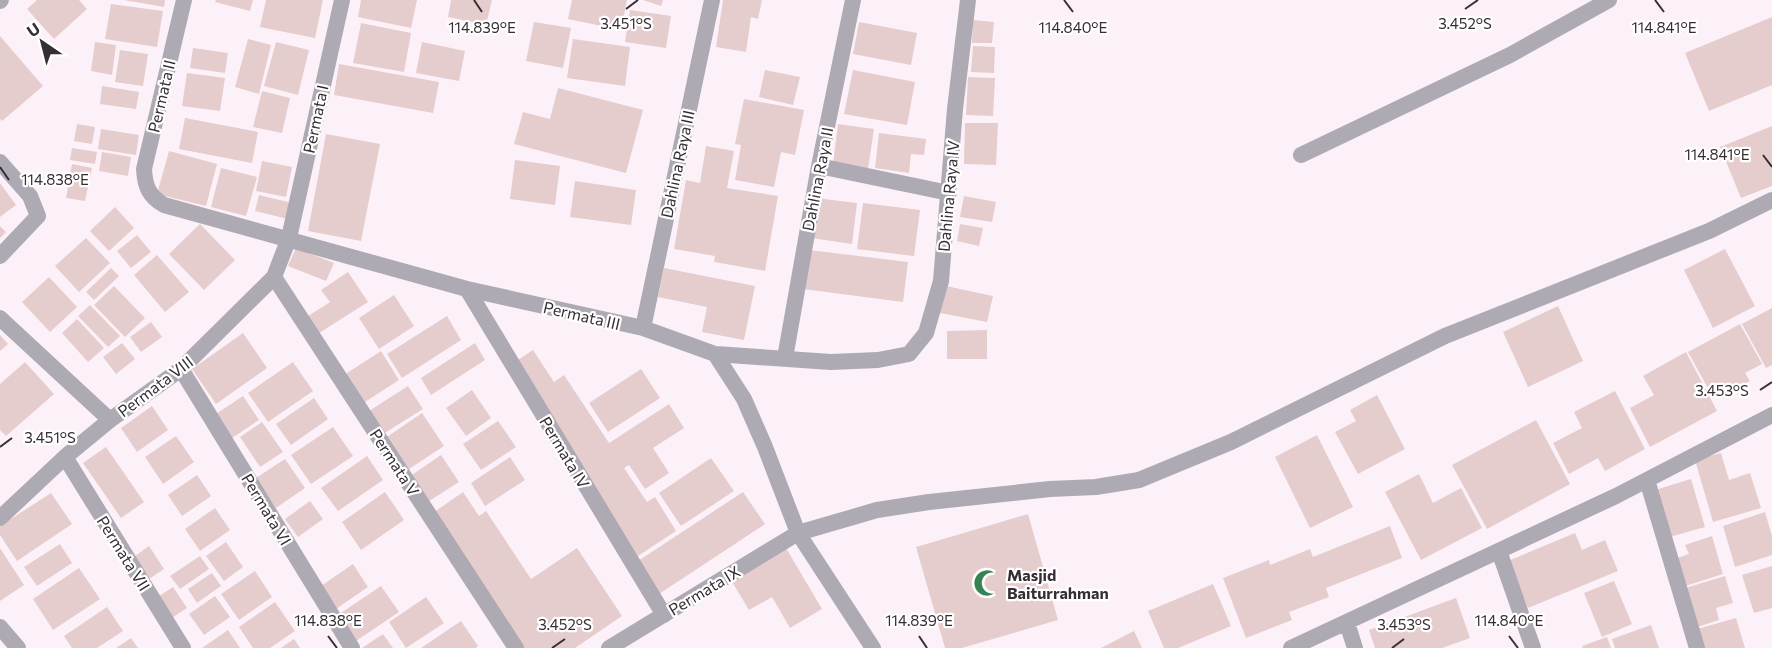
<svg xmlns="http://www.w3.org/2000/svg" width="1772" height="648" font-family="Commissioner,sans-serif">
	<style>
		.building { fill: #e5cccd }
		.lines { fill: none; stroke-linecap: round; stroke-linejoin: round }
		.minor { stroke: #aeaab3; stroke-width: 16 }
		.ticks { fill: none; stroke: #362e34; stroke-width: 2 }
		.labels { text-anchor: middle; dominant-baseline: central; stroke-width: 4.5; stroke-linejoin: round; paint-order: stroke }
		.street-label { font-size: 16px; fill: #362e34; stroke: #fff }
		.poi-label { font-size: 16px; font-weight: bold; fill: #362e34; stroke: #fff; text-anchor: start }
		.ticks-label { font-size: 15px; text-anchor: middle; fill: #362e34; stroke: #fff; stroke-width: 4.5; stroke-linejoin: round; paint-order: stroke }
	</style>
	<rect width="100%" height="100%" fill="#fdf1f9"/>
	<!-- building -->
	<path class="building" d="M37,0H79L87,9L54,39L27,9Z
		M124,0H165L164,7Z
		M216,0H253L250,11L215,2Z
		M266,0H323L315,38L260,27Z
		M361,0H417L411,28L358,17Z
		M451,0H492L486,25L448,17Z
		M572,0H627L621,30L568,19Z
		M643,0H663L661,6Z
		M723,0H762L758,19L751,17L746,52L716,47Z
		M111,4L163,11L157,47L105,39Z
		M630,10L671,16L666,48L625,42Z
		M1772,17V85L1709,111L1685,53Z
		M973,20L994,22L992,43H972Z
		M534,22L571,28L563,68L526,61Z
		M859,22L917,33L911,65L853,54Z
		M361,23L411,33L404,72L353,63Z
		M0,36L43,86L2,121L0,119Z
		M248,39L271,45L259,94L235,87Z
		M573,39L630,47L625,86L567,78Z
		M95,42L116,45L112,75L91,71Z
		M276,42L309,50L298,95L264,86Z
		M422,42L465,51L459,81L416,73Z
		M973,46L995,47L994,73L971,72Z
		M193,48L228,53L225,73L190,68Z
		M120,50L148,54L143,86L115,82Z
		M339,64L439,82L433,113L334,95Z
		M765,70L800,77L793,105L759,97Z
		M853,70L915,82L907,125L844,114Z
		M187,73L225,78L220,111L182,106Z
		M968,77L995,78L993,116L966,115Z
		M102,86L139,92L136,109L100,104Z
		M558,88L643,110L626,173L514,144L523,112L550,119Z
		M262,91L290,98L282,133L253,127Z
		M744,99L804,110L795,155L781,152L774,187L735,180L741,145L735,144Z
		M185,118L258,132L252,163L179,149Z
		M965,123H998L996,165L964,164Z
		M77,124L95,127L92,144L74,141Z
		M838,124L874,129L868,169L833,164Z
		M1772,126V186L1741,198L1720,147Z
		M101,129L139,135L136,155L98,149Z
		M879,133L926,139L924,155L911,154L909,173L875,168Z
		M326,134L380,144L361,241L308,231Z
		M706,146L734,151L727,188L778,196L765,271L714,262L715,256L674,249L686,180L700,183Z
		M72,148L97,152L95,164L70,160Z
		M169,151L217,164L206,206L157,194Z
		M102,152L131,157L128,176L99,171Z
		M515,160L560,166L555,205L510,199Z
		M262,161L292,167L286,197L256,191Z
		M72,164L92,168L85,201L66,198Z
		M221,168L257,177L246,216L211,207Z
		M575,181L636,190L631,225L570,217Z
		M0,183L16,205L0,217Z
		M259,195L292,203L288,219L255,211Z
		M964,196L996,202L992,222L960,217Z
		M816,198L857,203L852,244L811,238Z
		M863,203L920,210L914,256L857,249Z
		M115,207L134,228L109,251L90,231Z
		M200,224L235,260L204,290L169,254Z
		M960,224L983,228L979,246L957,241Z
		M0,226L6,232L0,238Z
		M137,235L151,252L131,268L117,251Z
		M86,238L110,263L79,292L55,266Z
		M296,248L334,263L326,281L288,266Z
		M1725,249L1755,306L1713,328L1684,270Z
		M809,250L908,262L903,302L803,289Z
		M157,255L189,292L165,312L134,275Z
		M111,268L119,276L94,300L86,292Z
		M664,268L755,286L744,340L702,332L707,307L658,297Z
		M348,272L368,302L316,335L305,318L330,302L321,290Z
		M49,277L77,307L50,332L22,302Z
		M114,286L145,318L125,337L94,305Z
		M946,286L993,296L987,322L940,313Z
		M394,295L414,326L379,349L359,318Z
		M90,305L120,336L108,347L78,316Z
		M1558,306L1583,361L1528,387L1503,332Z
		M1772,308V365L1766,368L1742,324Z
		M447,316L461,340L402,378L387,354Z
		M77,319L104,348L88,362L62,333Z
		M151,322L162,337L141,352L130,337Z
		M1740,324L1762,364L1745,373L1750,381L1725,395L1721,386L1710,392L1688,352Z
		M987,330V359H947V331Z
		M243,333L267,368L216,404L192,369Z
		M0,335L8,344L0,351Z
		M122,343L135,359L116,374L103,357Z
		M475,343L485,360L431,395L421,378Z
		M533,350L554,382L564,375L609,443L669,404L684,428L653,448L669,473L645,489L629,465L624,468L647,502L655,497L676,531L635,558L513,363Z
		M381,351L399,380L362,404L344,375Z
		M1686,352L1717,411L1650,447L1630,408L1654,395L1643,376Z
		M25,362L54,394L6,436L0,430V384Z
		M293,362L313,391L268,422L248,393Z
		M641,369L660,398L608,432L589,403Z
		M408,386L423,409L383,434L369,411Z
		M472,390L491,418L466,436L446,408Z
		M1615,391L1645,449L1605,471L1598,458L1569,474L1553,443L1582,428L1574,412Z
		M1377,395L1405,449L1358,474L1335,432L1356,421L1350,410Z
		M243,396L259,420L229,440L213,416Z
		M314,398L328,419L291,445L276,424Z
		M152,406L168,430L137,452L121,428Z
		M422,413L444,446L406,471L384,439Z
		M1536,420L1570,484L1487,529L1452,465Z
		M498,421L516,447L481,470L463,444Z
		M262,422L283,452L260,467L240,437Z
		M333,427L353,456L311,484L291,455Z
		M1317,435L1353,507L1310,528L1275,457Z
		M176,436L194,462L163,484L145,457Z
		M106,447L144,502L121,518L83,463Z
		M1721,453L1729,480L1750,473L1761,508L1713,522L1695,460Z
		M441,455L459,482L426,503L409,477Z
		M367,456L383,480L338,511L321,488Z
		M510,457L525,480L485,506L471,483Z
		M711,458L734,491L681,526L659,493Z
		M285,459L305,488L276,508L256,478Z
		M1419,474L1433,503L1461,488L1482,528L1421,560L1385,492Z
		M197,475L211,496L182,516L168,495Z
		M1691,479L1705,527L1666,538L1652,491Z
		M385,492L404,520L361,550L342,522Z
		M463,492L479,516L486,511L531,579L577,548L622,616L575,648H518L433,513Z
		M743,492L765,524L656,596L635,563Z
		M51,493L72,524L17,561L0,535V526Z
		M310,501L323,519L298,537L285,519Z
		M215,508L230,530L200,551L185,529Z
		M1765,512L1772,536V555L1735,567L1723,526Z
		M1028,514L1058,620L962,648H945L916,547Z
		M1390,526L1402,558L1326,588L1329,597L1289,612L1292,620L1246,638L1223,578L1269,560L1270,565L1310,549L1313,557Z
		M1575,533L1582,550L1605,540L1618,571L1528,608L1508,561Z
		M1712,536L1723,574L1682,587L1674,559L1689,554L1685,545Z
		M226,542L243,567L224,581L206,556Z
		M60,544L72,563L37,586L24,567Z
		M149,546L164,569L146,581L131,559Z
		M0,548L24,585L0,601Z
		M786,548L822,609L790,628L772,597L749,610L731,580Z
		M200,556L209,569L180,589L170,576Z
		M353,564L368,587L333,611L318,588Z
		M1772,566V608L1754,613L1742,575Z
		M79,568L100,599L53,630L33,599Z
		M255,571L272,597L239,620L221,594Z
		M212,573L221,586L197,603L188,589Z
		M1725,576L1733,603L1716,608L1719,620L1694,628L1682,589Z
		M1614,581L1632,624L1602,637L1584,593Z
		M1213,584L1231,626L1178,648H1164L1148,611Z
		M381,586L399,612L353,643L335,617Z
		M173,587L187,608L170,619L156,598Z
		M215,596L230,617L204,635L189,614Z
		M426,597L444,623L406,648L389,622Z
		M1456,598L1470,638L1442,648H1375L1369,630Z
		M275,602L295,631L270,648H253L239,627Z
		M107,607L123,631L97,648H72L64,636Z
		M1736,618L1745,648H1700L1694,630Z
		M461,621L478,646L476,648H421Z
		M1651,625L1659,648H1615L1612,639Z
		M228,630L240,648H202Z
		M1134,631L1142,648H1101Z
		M383,634L393,648H362Z
		M1607,637L1611,648H1583L1582,646Z
		M131,638L138,648H116Z
		M294,639L300,648H281Z"/>
	<g class="lines">
		<!-- minor -->
		<path class="minor" d="M184,0L144,169C145,187 149,196 164,205L467,289L643,328L715,354L831,362L878,360L909,354L926,333L941,281L955,109L968,0
			M0,1L1,0
			M1301,155L1510,55L1609,0
			M0,162L30,196L38,216L0,256
			M819,166L949,193
			M274,277L516,648
			M467,289L664,615
			M0,318L110,420
			M643,328L712,0
			M715,354L744,399L765,447L798,533L873,648
			M785,358L819,166L853,0
			M181,369L352,648
			M65,457L183,648
			M1647,480L1697,648
			M0,518L65,457L110,420L181,369L274,277L289,238L342,0
			M1499,551L1533,648
			M1347,623L1355,648
			M0,627L18,648
			M609,648L798,533L877,510L929,502L1050,489L1096,487L1139,480L1231,442L1445,336L1709,231L1772,200
			M1291,648L1616,496L1772,415"/>
	</g>
	<!-- ticks -->
	<path class="ticks" d="M474,0L482,12M1064,0L1073,12M1655,0L1664,12M626,9L638,0M1465,9L1478,0M1763,155L1772,167M0,167L9,180M1760,390L1772,382M0,447L12,438M328,636L337,648M919,636L927,648M1509,636L1518,648M552,648L565,639M1392,648L1404,639"/>
	<!-- icons -->
	<defs>
		<symbol id="mosque-bare" viewBox="-9 -9 18 18"><path d="M3.5-4.9A6 6 0 1 0 3.5 4.9A5 5 0 1 1 3.5-4.9Z" fill="#368352" stroke="#fff" stroke-width="2.5" paint-order="stroke"/></symbol>
	</defs>
	<g fill-rule="evenodd">
		<use href="#mosque-bare" x="968" y="564" width="38" height="38"/>
	</g>
	<g class="labels">
		<!-- street labels -->
		<g class="street-label">
			<text transform="translate(161 96) rotate(-77)">Permata II</text>
			<text transform="translate(315 119) rotate(-78)">Permata I</text>
			<text transform="translate(677 164) rotate(-78)">Dahlina Raya III</text>
			<text transform="translate(817 179) rotate(-79)">Dahlina Raya II</text>
			<text transform="translate(948 196) rotate(-85)">Dahlina Raya IV</text>
			<text transform="translate(582 315) rotate(13)">Permata III</text>
			<text transform="translate(155 386) rotate(-37)">Permata VIII</text>
			<text transform="translate(565 452) rotate(59)">Permata IV</text>
			<text transform="translate(395 462) rotate(57)">Permata V</text>
			<text transform="translate(267 509) rotate(59)">Permata VI</text>
			<text transform="translate(124 553) rotate(58)">Permata VII</text>
			<text transform="translate(704 590) rotate(-31)">Permata IX</text>
		</g>
		<!-- poi labels -->
		<g class="poi-label">
			<text x="1007" y="574">Masjid<tspan x="1007" dy="18">Baiturrahman</tspan></text>
		</g>
	</g>
	<g class="ticks-label">
		<text x="626" y="29">3.451°S</text>
		<text x="1465" y="29">3.452°S</text>
		<text x="482" y="33">114.839°E</text>
		<text x="1073" y="33">114.840°E</text>
		<text x="1664" y="33">114.841°E</text>
		<text x="1717" y="160">114.841°E</text>
		<text x="55" y="185">114.838°E</text>
		<text x="1722" y="396">3.453°S</text>
		<text x="50" y="443">3.451°S</text>
		<text x="328" y="626">114.838°E</text>
		<text x="919" y="626">114.839°E</text>
		<text x="1509" y="626">114.840°E</text>
		<text x="565" y="630">3.452°S</text>
		<text x="1404" y="630">3.453°S</text>
	</g>
	<!-- north arrow -->
	<g transform="translate(42 42) rotate(325)" stroke="#ffffff" stroke-width="4.5" paint-order="stroke">
	<path d="M0-4.5L10 22L0 15L-10 22Z" fill="#362e34"/>
	<text y="-9" font-size="16" font-weight="bold" text-anchor="middle" fill="#362e34">U</text>
	</g>
</svg>
